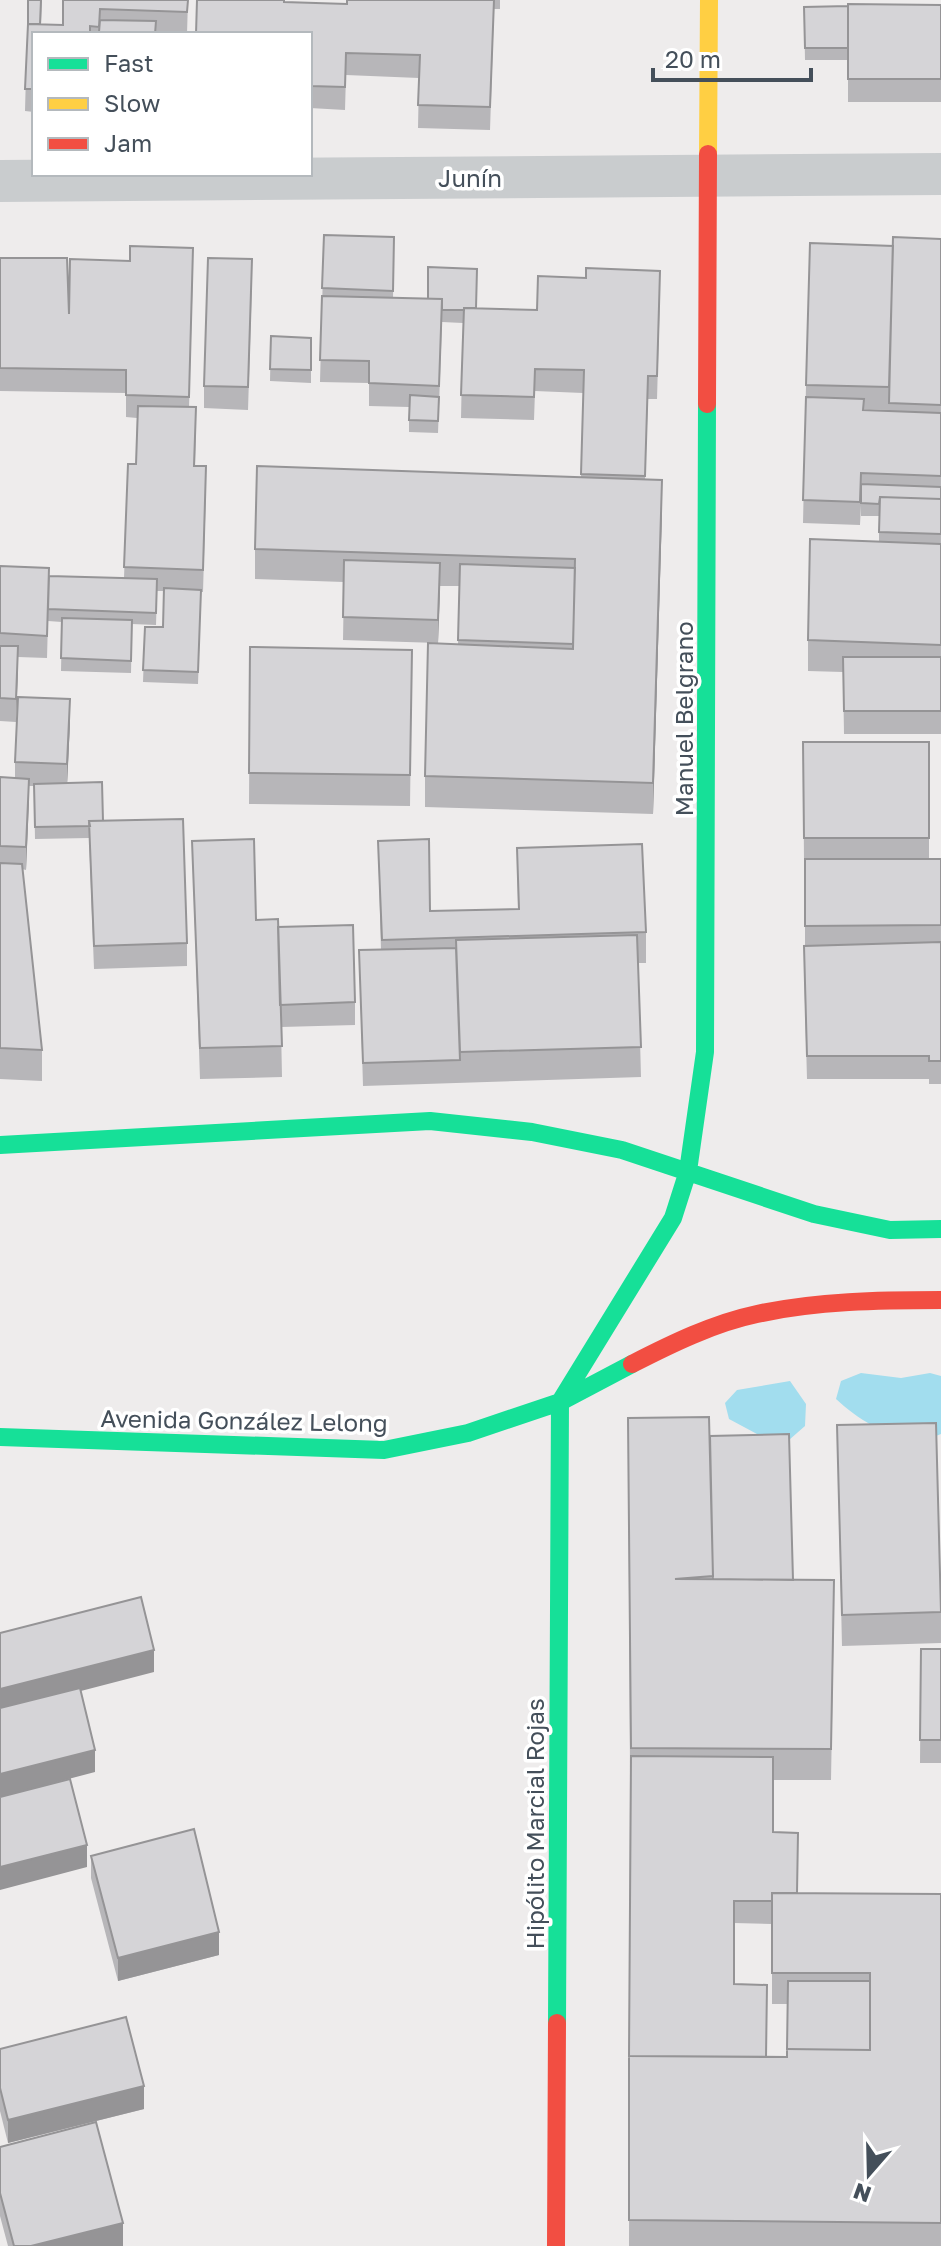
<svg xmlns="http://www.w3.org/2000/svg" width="941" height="2246" font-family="'Golos Text',sans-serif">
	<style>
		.water { fill: #a2ddee }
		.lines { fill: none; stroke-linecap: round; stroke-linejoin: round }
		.street { stroke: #c9ccce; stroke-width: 42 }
		.fast { stroke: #16e098; stroke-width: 18 }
		.slow { stroke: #ffcf43; stroke-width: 18 }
		.jam { stroke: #f24e42; stroke-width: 18 }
		.wall { fill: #b7b6b9; fill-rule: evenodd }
		.shaded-wall { fill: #959496 }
		.building { fill: #d5d4d7; stroke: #959496; stroke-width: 2 }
		.labels { text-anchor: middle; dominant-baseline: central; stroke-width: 7; stroke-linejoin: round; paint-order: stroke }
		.street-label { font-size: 24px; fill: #444f5a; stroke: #fff }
	</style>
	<rect width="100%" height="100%" fill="#eeecec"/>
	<!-- water -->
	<path class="water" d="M861,1373L901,1378L930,1373L941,1376V1434C905,1450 862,1423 836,1399L841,1381Z
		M790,1381L806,1404L805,1426L781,1447L729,1419L725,1403L737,1390Z"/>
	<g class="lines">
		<!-- street -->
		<path class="street" d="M0,181L941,174"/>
		<!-- fast -->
		<path class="fast" d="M0,1145L430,1121L532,1132L622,1150L814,1214L890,1230L941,1229
			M560,1402L673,1218L688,1171L705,1052L707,404
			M0,1437L384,1450L468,1433L560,1402L632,1364
			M557,2023L560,1402"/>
		<!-- slow -->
		<path class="slow" d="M708,154L709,0"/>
		<!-- jam -->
		<path class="jam" d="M707,404L708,154
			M632,1364C671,1344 714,1323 757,1314C816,1301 881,1300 941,1300
			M556,2246L557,2023"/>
	</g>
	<!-- wall -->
	<path class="wall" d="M28,0H42L41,25H63V0H188L187,34H34V112L25,111Z
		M347,0H500V9H494L490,130L418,128L419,78L346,75L345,110L310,108V34L284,2L347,4Z
		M941,5V102H848V60H805L804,7Z
		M324,235L394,237L393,298L476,308L537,310L660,294L657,399H648L645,479L662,511L653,814L425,807V776L458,644L459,586H440L438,643L343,640L344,582L255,579V549L581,477L583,393L535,391L534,420L461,418L463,323L442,322L438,433L409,432V407L369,406V383L320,382Z
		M941,239V734H844L843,672L808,671V640L879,542V516H861V505L860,525L803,523L806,385L893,246ZM864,409L889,410V411L864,410Z
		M0,258L69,314L193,271L189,407L196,430L195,466L206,489L203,592H201L198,684L143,682L145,627H163L164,591H157L156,625L132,624L131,673L61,671L62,622L48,621L47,658L18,657L16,722L0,721V566L49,580L124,578L128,464H136L137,418L126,417V393L0,391Z
		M252,282L248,410L204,408V386Z
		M271,336L311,338V383L270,381Z
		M250,647L412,650L410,806L249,804Z
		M70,722L67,783L103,821L187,943V966L94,969L89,838L35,839L34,786H29L26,870L22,869L42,1050V1081L0,1079V777L15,778V762Z
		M803,742H929V859H941V1084H929V1079H807L804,969V946H805V861H804Z
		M192,841L256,920L278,927L355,1002V1025L281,1027L282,1077L200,1079Z
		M378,841L430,911L518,909L517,848L646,932V963H638L641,1077L363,1086L359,950H381Z
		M628,1418L710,1436L793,1580L834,1611L831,1780H773V1832L797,1893L941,1894V2246H629L630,1772ZM734,1923L772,1924V2004H788L787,2057H767L734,1984Z
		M837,1425L941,1612V1643L842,1646Z
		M921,1649H941V1763H920Z
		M91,1856L219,1955L118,1981L91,1878Z
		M0,2049L144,2109L8,2143L0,2111Z
		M0,2147L123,2246H8L0,2216Z"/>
	<!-- shaded-wall -->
	<path class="shaded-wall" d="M662,480V511L653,814V783Z
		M440,563V586L438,643V620Z
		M18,646V669L16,722V699Z
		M70,699V722L67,787V764Z
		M29,779V801L26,870V847Z
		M154,1650V1672L0,1712V1689Z
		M95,1750V1772L0,1797V1774Z
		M87,1845V1867L0,1890V1867Z
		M219,1932V1955L118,1981V1958Z
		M144,2086V2109L8,2143V2120Z
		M123,2223V2246H31Z"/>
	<!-- building -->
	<path class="building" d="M28,0H41L40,24H28Z
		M63,0H188L187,12L100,9L99,27L90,26V34H34V89H25L28,24L63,25Z
		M197,0H284V2L347,4V0H494L490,107L418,105L420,55L346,53L345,87L310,86V34H196Z
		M848,4L941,5V79H848Z
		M848,6V48H805L804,7Z
		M100,20L156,21L155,34L99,32Z
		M99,32L162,34H99Z
		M324,235L394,237L393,291L322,288Z
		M893,237L941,239V405L889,403Z
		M810,243L893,246L889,387L806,385Z
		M130,246L193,248L189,397L126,395V370L0,368V258H67L69,314L70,259L130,261Z
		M208,258L252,259L248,387L204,386Z
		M428,267L477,269L476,308H464V310H442V299H428Z
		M586,268L660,271L657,376H648L645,476L581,474L584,370L535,369L534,397L461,395L464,308L537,310L538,276L586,278Z
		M322,296L442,299L439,386L369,383V361L320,360Z
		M271,336L311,338V370L270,369Z
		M410,395L439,397L438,421L409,420Z
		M806,397L864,399L863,410L941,413V476L861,473L860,502L803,500Z
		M138,406L196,407L194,466H206L203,570L124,567L128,464H136Z
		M257,466L662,480L653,783L425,776L428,643L573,649L575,559L255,549Z
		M861,484L941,487V499L880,497L879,504L861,503Z
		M880,497L941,499V534L879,532Z
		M810,539L941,544V645L808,640Z
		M344,560L440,563L438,620L343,617Z
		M460,564L575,568L573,644L458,640Z
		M0,566L49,568L47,636L0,633Z
		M49,576L157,579L156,613L48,609Z
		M164,588L201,590L198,672L143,670L145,627H163Z
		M62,618L132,620L131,661L61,658Z
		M0,646H18L16,699L0,698Z
		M250,647L412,650L410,775L249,773Z
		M843,657H941V711H844Z
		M18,697L70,699L67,764L15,762Z
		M803,742H929V838H804Z
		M0,777L29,779L26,847L0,846Z
		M102,782L103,821H89L90,826L35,827L34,784Z
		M183,819L187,943L94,946L89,821Z
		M254,839L256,920L278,919L282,1046L200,1048L192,841Z
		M429,839L430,911L519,909L517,848L642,844L646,932L382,940L378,841Z
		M805,859H941V925L805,926Z
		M0,863L22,864L42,1050L0,1048Z
		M353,925L355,1002L280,1005L278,927Z
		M637,935L641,1047L460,1052L456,940Z
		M941,942V1061H929V1056H807L804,946Z
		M456,948L460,1060L363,1063L359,950Z
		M709,1417L713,1576L675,1579L834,1580L831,1749L631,1748L628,1418Z
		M936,1423L941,1612L842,1615L837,1425Z
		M789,1434L793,1580L713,1579L710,1436Z
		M141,1597L154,1650L0,1689V1633Z
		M921,1649H941V1740H920Z
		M80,1688L95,1750L0,1774V1708Z
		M631,1756L773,1757V1832L798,1833L797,1893H772V1901H734V1984L767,1985L766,2057L629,2056Z
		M70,1779L87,1845L0,1867V1797Z
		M194,1829L219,1932L118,1958L91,1856Z
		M772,1893L941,1894V2223L629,2220V2056L787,2057V2049L870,2050V1973H772Z
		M788,1981H870V2050L787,2049Z
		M126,2017L144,2086L8,2120L0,2088V2049Z
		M96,2122L123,2223L31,2246H14L0,2193V2147Z"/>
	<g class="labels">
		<!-- street labels -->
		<g class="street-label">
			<text x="470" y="177">Junín</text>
			<text transform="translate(683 719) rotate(-90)">Manuel Belgrano</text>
			<text transform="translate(244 1420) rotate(1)">Avenida González Lelong</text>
			<text transform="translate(534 1824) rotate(-90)">Hipólito Marcial Rojas</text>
		</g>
	</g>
	<!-- legend -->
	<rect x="32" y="32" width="280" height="144" fill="#ffffff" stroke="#b4b9bd" stroke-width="2"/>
	<rect x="48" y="58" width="40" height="12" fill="#16e098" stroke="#b4b9bd" stroke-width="2"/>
	<text x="104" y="72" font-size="24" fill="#444f5a">Fast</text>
	<rect x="48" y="98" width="40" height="12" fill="#ffcf43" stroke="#b4b9bd" stroke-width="2"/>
	<text x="104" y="112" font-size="24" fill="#444f5a">Slow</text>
	<rect x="48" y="138" width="40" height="12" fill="#f24e42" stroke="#b4b9bd" stroke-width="2"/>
	<text x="104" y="152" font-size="24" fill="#444f5a">Jam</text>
	<!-- north arrow -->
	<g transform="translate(869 2174) rotate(200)" stroke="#ffffff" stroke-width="6" paint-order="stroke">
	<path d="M0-6L14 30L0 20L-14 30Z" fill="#444f5a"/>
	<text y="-12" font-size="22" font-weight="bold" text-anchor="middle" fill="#444f5a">N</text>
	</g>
	<!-- scale -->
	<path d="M653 68v12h158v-12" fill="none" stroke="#444f5a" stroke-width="4"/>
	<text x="665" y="68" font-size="24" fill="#444f5a" stroke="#ffffff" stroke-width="6" paint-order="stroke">20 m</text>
</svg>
